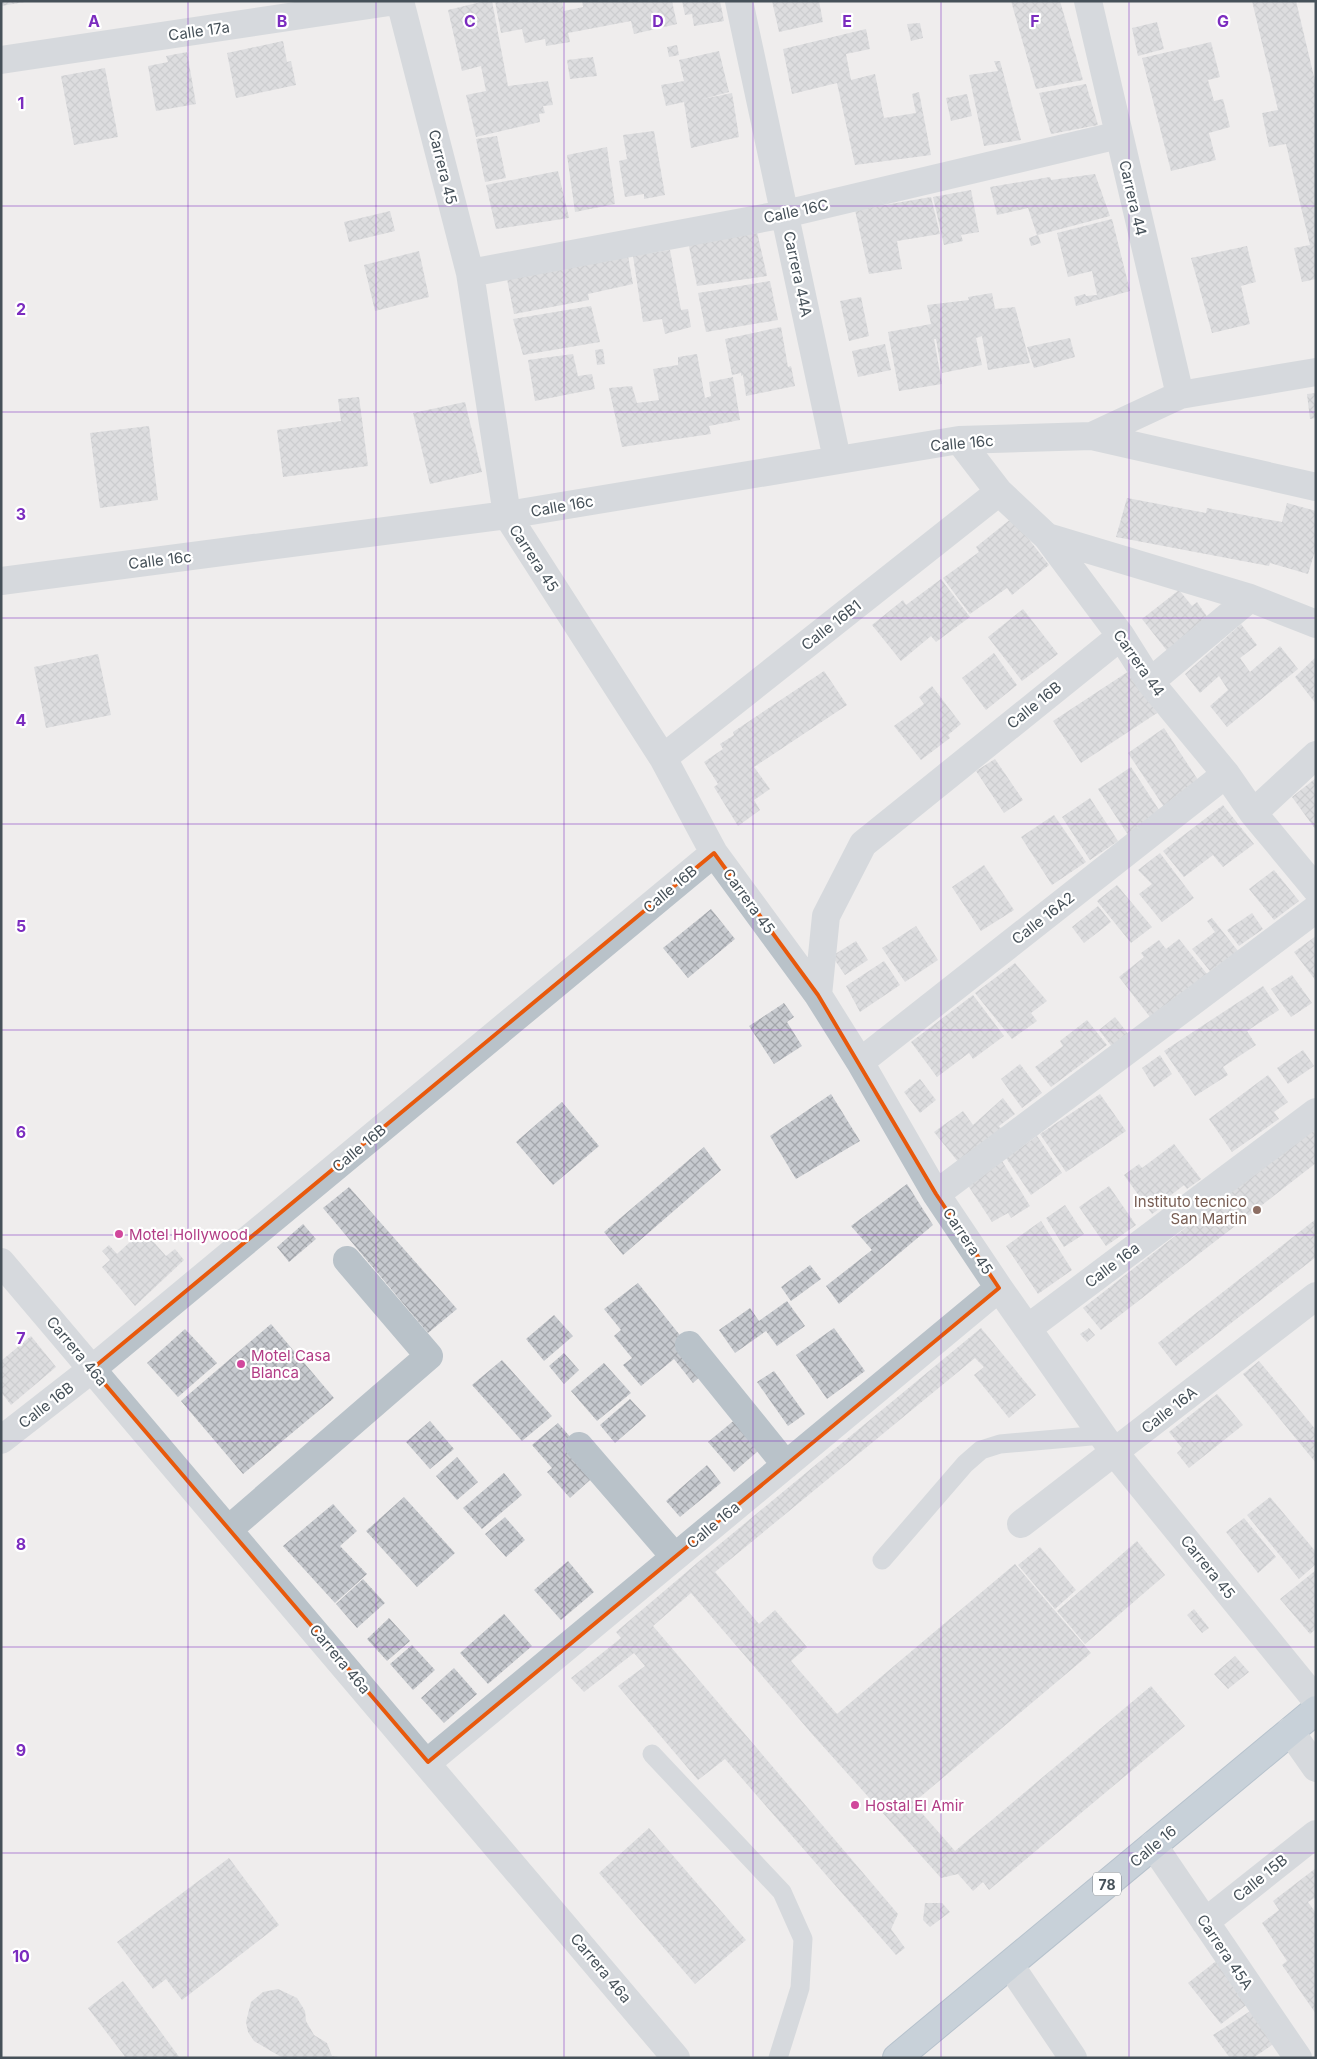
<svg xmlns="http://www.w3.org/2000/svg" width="1317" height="2059" font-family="Inter,sans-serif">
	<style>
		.building { fill: url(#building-cross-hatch) }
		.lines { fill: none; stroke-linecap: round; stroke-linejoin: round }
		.trunk-casing { stroke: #728ea5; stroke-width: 30 }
		.service { stroke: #b9c2c9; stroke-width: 19 }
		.minor { stroke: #b9c2c9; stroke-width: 28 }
		.trunk { stroke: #9ab0c2; stroke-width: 28 }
		.marked { fill: none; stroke: #e8590c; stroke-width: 4; stroke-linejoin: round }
		.grid { fill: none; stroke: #7b2cbf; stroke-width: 1; stroke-opacity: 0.55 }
		.education-dot { fill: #8d6e63; stroke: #fff; stroke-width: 2 }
		.hotel-dot { fill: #d1479c; stroke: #fff; stroke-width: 2 }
		.labels { text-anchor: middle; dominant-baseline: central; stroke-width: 4.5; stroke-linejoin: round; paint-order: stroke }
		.shield { fill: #fff; stroke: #7e858b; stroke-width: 1 }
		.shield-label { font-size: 14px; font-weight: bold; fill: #465159 }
		.street-label { font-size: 15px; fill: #465159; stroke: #fff }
		.education-label { font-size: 15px; fill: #785e54; stroke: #fff; text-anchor: end }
		.hotel-label { font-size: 15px; fill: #b23c85; stroke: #fff; text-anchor: start }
		.grid-label { font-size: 16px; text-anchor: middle; font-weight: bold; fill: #7b2cbf; stroke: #fff; stroke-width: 4.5; stroke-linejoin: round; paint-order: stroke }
	</style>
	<defs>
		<pattern id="building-cross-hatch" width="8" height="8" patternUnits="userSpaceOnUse" patternTransform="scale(1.25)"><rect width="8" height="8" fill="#c7cacf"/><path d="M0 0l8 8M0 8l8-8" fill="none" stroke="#a3a6ab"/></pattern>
	</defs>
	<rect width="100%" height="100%" fill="#efeded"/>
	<!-- building -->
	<path class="building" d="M1,1H25V2L1,6Z
		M485,1H492L508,86L548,81L553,105L543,106L545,113L539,114L540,122L476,137L466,95L486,91L481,66L462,71L448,10Z
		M495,1H562L564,11L583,7L582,1H672L677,24L634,34L631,21L568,33L570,42L546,46L545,39L525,43L522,29L501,33Z
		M682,1H720L724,21L694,26L692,14L685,15Z
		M772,1H819L823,22L779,32Z
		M1011,1H1060L1083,80L1036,89Z
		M1252,1H1296L1316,85V279L1302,282L1294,248L1310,245L1286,144L1269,147L1262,113L1278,110Z
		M1157,22L1164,49L1138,56L1132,28Z
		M920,23L923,38L911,41L907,24Z
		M866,29L870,49L846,54L851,80L875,74L884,118L916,113L912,94L919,92L931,155L855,165L837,83L792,94L783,49Z
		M283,41L287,62L291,61L296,85L236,98L227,53Z
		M1211,42L1220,77L1208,80L1214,101L1223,99L1230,127L1209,133L1216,160L1171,171L1142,58Z
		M677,45L679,55L669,57L667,47Z
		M719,51L729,92L703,99L732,93L739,137L691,148L684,102L666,106L661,85L684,81L679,60Z
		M187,52L196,104L156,111L148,66L168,62L166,56Z
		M593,57L597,76L570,79L567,60Z
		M994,61H1000L1021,140L984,146L969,75L998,71Z
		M105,68L118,137L74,145L61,76Z
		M1086,84L1098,125L1051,134L1039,93Z
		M967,94L972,116L951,121L946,98Z
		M654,131L665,195L644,199V194L625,197L619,161L627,159L623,135Z
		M497,136L506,178L485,182L476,139Z
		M607,147L615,204L575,212L567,155Z
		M558,171L569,218L496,229L486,185Z
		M1095,174L1110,216L1038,235L1041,243L1031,246L1029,238L1037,235L1028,208L997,215L990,187L1050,177L1051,180Z
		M971,190L979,232L961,235L963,241L944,245L933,197Z
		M931,197L940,234L897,241L902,269L869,274L855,210Z
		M390,211L395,231L349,242L344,222Z
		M1112,219L1130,291L1076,306L1074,297L1085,294L1086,296L1097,295L1092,271L1068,277L1057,233Z
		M757,232L767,276L697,286L688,241Z
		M1247,246L1256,282L1241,286L1250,324L1212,333L1191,258Z
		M670,250L681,310L688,309L691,327L665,334L662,319L643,322L633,256Z
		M419,251L429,297L375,311L364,265Z
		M628,256L633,284L588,294L589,300L514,314L506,274Z
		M770,281L778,320L706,332L698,293Z
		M992,293L995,309L1015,307L1030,363L988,370L982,336L976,338L982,365L942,373L936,339H934L942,384L899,391L888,332L931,324L927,305L969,300L968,297Z
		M861,297L869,336L849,341L840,301Z
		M591,306L600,342L523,355L513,319Z
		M781,327L788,367L791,366L795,386L746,396L743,375L741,376V373L732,375L725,339Z
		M1070,338L1075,357L1034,368L1027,347Z
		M885,344L891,370L858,377L852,351Z
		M603,349L605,364L597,365L595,350Z
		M573,354L578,376L592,374L595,389L535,401L528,360Z
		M697,354L705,398L711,396L709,382L733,377L740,420L709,426L711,434L622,447L609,388L632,386L637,403L659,400L653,369L678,365V357Z
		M1316,393V418L1310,419L1307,394Z
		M359,397L368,466L283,477L277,430L341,421L338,399Z
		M465,402L482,472L430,484L413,413Z
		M149,426L158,500L100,508L90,433Z
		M1127,498L1206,513L1207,508L1282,522L1287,503L1316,511V548L1308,574L1270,563L1269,566L1116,537Z
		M1012,518L1049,565L1012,595L1007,588L970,614L943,578L979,552L976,547Z
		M941,579L970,617L936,642L931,636L901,661L872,625L903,600L906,605Z
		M1179,590L1192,606L1197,602L1208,618L1168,652L1142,619Z
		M1023,609L1058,654L1022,681L988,637Z
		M1241,624L1257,645L1240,658L1250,672L1280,646L1298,669L1227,727L1210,706L1228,690L1219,676L1200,693L1185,674Z
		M994,653L1017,685L986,710L962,678Z
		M98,654L111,715L46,728L34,667Z
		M1316,657V704L1295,677Z
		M824,671L847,705L754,767L770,789L754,800L760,810L738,826L714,787L718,784L704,762L723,749L720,744L734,735L733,732Z
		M1129,671L1157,713L1081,763L1053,721Z
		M932,686L961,724L948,735L950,738L921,760L894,726L924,704L919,697Z
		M1164,728L1200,783L1164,807L1128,753Z
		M995,759L1023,800L1004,813L976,771Z
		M1131,767L1161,813L1128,835L1098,789Z
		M1316,778V830L1292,797Z
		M1090,798L1118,841L1090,860L1062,817Z
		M1223,805L1254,844L1223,867L1213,855L1184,877L1163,851Z
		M1054,815L1086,862L1052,885L1021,837Z
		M1160,853L1194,898L1162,922L1139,894L1152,884L1138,870Z
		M984,865L1014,910L981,931L952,887Z
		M1274,870L1299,901L1274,920L1249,889Z
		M1117,885L1152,927L1131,943L1097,901Z
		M1098,906L1111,922L1084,943L1072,927Z
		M711,909L735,939L688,978L663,948Z
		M1252,913L1263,929L1239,946L1227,930Z
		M1212,918L1238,951L1210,971L1192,949L1215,932L1207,921Z
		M916,926L938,960L905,982L882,948Z
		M1316,936V981L1294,952Z
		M1179,939L1207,974L1150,1017L1119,977L1144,957L1141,953L1159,940L1166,949Z
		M856,941L868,960L845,975L832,956Z
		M884,961L900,985L860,1012L846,986Z
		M1015,963L1047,1001L1031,1013L1037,1021L1012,1039L975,993Z
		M1292,975L1312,1003L1291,1017L1271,989Z
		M1263,986L1279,1010L1247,1031L1256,1045L1223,1067L1228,1075L1195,1096L1164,1051Z
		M973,995L1004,1036L973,1059L969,1053L937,1077L911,1042Z
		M784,1003L794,1017L787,1022L802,1046L774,1064L749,1026Z
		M1115,1017L1129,1035L1113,1048L1099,1030Z
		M1087,1020L1107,1045L1051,1087L1035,1067L1063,1046L1060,1041Z
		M1303,1050L1314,1066L1288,1084L1277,1068Z
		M1160,1055L1172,1074L1154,1087L1142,1068Z
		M1020,1064L1042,1093L1022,1108L1001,1079Z
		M1268,1075L1288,1102L1274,1112L1279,1119L1232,1152L1209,1119Z
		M920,1079L936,1100L920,1113L904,1092Z
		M831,1094L860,1141L796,1179L770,1136Z
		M1100,1094L1126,1131L1066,1172L1040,1134Z
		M1003,1098L1015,1114L999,1126L1003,1131L959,1163L934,1132L963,1111L973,1125Z
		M562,1102L599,1146L553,1185L516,1142Z
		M1316,1126V1163L1101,1330L1083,1308Z
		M1037,1136L1062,1173L1031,1195L1006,1158Z
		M1174,1144L1201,1179L1187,1189L1184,1185L1166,1199L1169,1202L1152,1214L1124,1175L1139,1164L1142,1168Z
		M704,1147L721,1170L623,1255L604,1232Z
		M1002,1161L1030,1206L1011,1218L1008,1213L992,1222L967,1184Z
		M907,1184L933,1225L839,1304L826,1286L872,1250L851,1226Z
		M1109,1186L1136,1225L1106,1246L1079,1207Z
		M349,1187L457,1309L428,1333L323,1208Z
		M1065,1205L1084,1234L1064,1247L1046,1218Z
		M1316,1219V1257L1176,1366L1158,1343Z
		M1041,1221L1072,1270L1038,1294L1006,1246Z
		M303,1224L316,1239L289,1262L277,1247Z
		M143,1230L166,1256L175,1249L184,1260L135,1306L102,1267L110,1260L102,1251L109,1245L117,1254Z
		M810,1265L821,1279L791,1301L781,1287Z
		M638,1283L708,1370L693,1383L674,1359L641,1386L623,1365L632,1358L614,1336L621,1330L604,1309Z
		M787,1301L805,1326L777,1346L766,1331L735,1353L719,1330L750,1308L759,1321Z
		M554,1315L573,1336L544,1361L526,1339Z
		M271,1324L334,1398L243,1474L181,1401Z
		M834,1328L865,1371L827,1399L796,1355Z
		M981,1328L1036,1395L1009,1418L974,1375L984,1367L975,1358L715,1572L759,1624L775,1610L807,1647L791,1661L837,1714L1015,1564L1091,1653L913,1803L955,1851L1151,1686L1185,1726L989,1890L983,1882L973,1891L958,1874L941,1878L812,1734L691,1593L653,1626L898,1914L891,1929L905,1948L896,1955L725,1759L698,1780L618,1686L645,1666L634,1653L584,1692L571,1678L621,1638L616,1632L703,1558Z
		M1089,1328L1095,1335L1087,1342L1080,1334Z
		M185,1329L217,1363L178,1397L147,1363Z
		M31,1336L56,1367L11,1405L1,1392V1361Z
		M564,1353L579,1370L564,1384L549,1366Z
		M502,1360L552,1416L522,1441L472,1385Z
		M1259,1361L1316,1430V1463L1243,1374Z
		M604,1363L631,1393L597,1421L571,1391Z
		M774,1371L805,1414L788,1426L757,1382Z
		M1217,1394L1243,1425L1189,1468L1177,1453L1182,1448L1169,1432Z
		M630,1399L646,1416L615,1443L600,1425Z
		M743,1413L767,1443L734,1472L708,1442Z
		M430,1421L454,1449L430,1469L406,1442Z
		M558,1423L600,1471L570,1498L547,1472L552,1468L532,1445Z
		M457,1457L478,1482L457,1500L436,1476Z
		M707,1465L721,1483L680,1517L666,1501Z
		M504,1473L522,1495L482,1529L463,1508Z
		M404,1497L455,1553L417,1587L366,1531Z
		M1270,1497L1316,1552V1564L1299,1579L1247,1515Z
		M333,1504L357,1531L340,1546L367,1574L335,1603L283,1546Z
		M505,1517L525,1540L506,1557L485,1534Z
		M1244,1518L1276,1557L1258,1573L1226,1532Z
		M1137,1541L1165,1575L1085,1644L1057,1611Z
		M1040,1547L1076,1590L1055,1609L1018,1565Z
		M568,1561L594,1592L561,1620L534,1590Z
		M1316,1570V1629L1310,1634L1280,1599Z
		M363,1579L385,1603L357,1628L336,1604Z
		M1194,1609L1209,1628L1202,1633L1187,1615Z
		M504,1614L532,1646L488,1684L460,1653Z
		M389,1618L410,1641L387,1661L367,1639Z
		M412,1645L435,1670L413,1690L390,1664Z
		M1235,1656L1249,1672L1228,1689L1214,1674Z
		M454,1668L477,1694L444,1723L421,1698Z
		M649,1828L746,1940L695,1984L599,1873Z
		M229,1858L279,1925L182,2000L166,1979L153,1989L117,1942Z
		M1316,1868V1897L1308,1902L1316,1913V2014L1282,1965L1287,1961L1262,1923L1279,1910L1273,1901Z
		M925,1903H942L950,1912L930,1927L923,1920Z
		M1220,1958L1253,2000L1221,2024L1188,1983Z
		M123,1981L135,1997L180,2058H126L88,2008Z
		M278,1989L297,1998L305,2011L306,2021L314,2035L327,2043L332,2056L347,2058H283L254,2041L248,2032L246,2022L251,2002L263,1992Z
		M1258,2006L1282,2038L1253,2058H1230L1213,2035Z"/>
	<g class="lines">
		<defs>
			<path id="trunk" d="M897,2058L1316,1710"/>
		</defs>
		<!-- trunk casing -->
		<use href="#trunk" class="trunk-casing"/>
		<!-- service -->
		<path class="service" d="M882,1560L965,1464L981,1450L1000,1444L1102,1435
			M652,1754L782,1892L803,1939L800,1988L778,2058"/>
		<!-- minor -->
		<path class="minor" d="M400,1L470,273L507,515L663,758L714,853L818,995L860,1062L936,1194L999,1288L1114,1452L1316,1700
			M739,1L837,459
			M1088,1L1180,395
			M1,60L396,1
			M470,273L785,214L1119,135
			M1092,436L1316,487
			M959,440L999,492L1047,537L1121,636L1150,682L1226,774L1253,813L1316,889
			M1047,537L1250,598L1316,624
			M1,581L507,515L959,440L1092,436L1180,395L1316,372
			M1150,682L1250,598
			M663,758L999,492
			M1253,813L1316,755
			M818,995L826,916L863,844L1121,636
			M860,1062L1226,774
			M936,1194L1316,909
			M1,1262L676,2058
			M1028,1328L1316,1112
			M689,1345L786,1465
			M1,1440L92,1369L714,853
			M579,1446L675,1557
			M1021,1524L1316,1296
			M229,1529L429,1356L347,1260
			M1290,1731L1316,1768
			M428,1762L999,1288
			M1153,1845L1298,2058
			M1205,1922L1316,1834
			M1010,1965L1073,2058"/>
		<!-- trunk -->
		<use href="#trunk" class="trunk"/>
	</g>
	<!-- marked area -->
	<path d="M0 0H1317V2059H0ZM714,853L818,995L936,1194L999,1288L428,1762L92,1369Z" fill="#efeded" fill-opacity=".55" fill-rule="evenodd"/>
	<path class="marked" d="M714,853L818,995L936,1194L999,1288L428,1762L92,1369Z"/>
	<!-- grid -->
	<path class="grid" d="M188,1V2058M376,1V2058M564,1V2058M753,1V2058M941,1V2058M1129,1V2058M1,206H1316M1,412H1316M1,618H1316M1,824H1316M1,1030H1316M1,1235H1316M1,1441H1316M1,1647H1316M1,1853H1316"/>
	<!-- markers -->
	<circle class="education-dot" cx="1257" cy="1210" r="5"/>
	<g class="hotel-dot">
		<circle cx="119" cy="1234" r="5"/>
		<circle cx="241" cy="1364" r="5"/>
		<circle cx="855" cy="1805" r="5"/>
	</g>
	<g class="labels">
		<!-- shield labels -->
		<rect class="shield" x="1093" y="1872.5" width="28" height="23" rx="4"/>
		<g class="shield-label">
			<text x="1107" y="1884">78</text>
		</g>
		<!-- street labels -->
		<g class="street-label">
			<text transform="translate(199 31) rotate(-8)">Calle 17a</text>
			<text transform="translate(443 167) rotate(76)">Carrera 45</text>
			<text transform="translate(1133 198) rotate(77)">Carrera 44</text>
			<text transform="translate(796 211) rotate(-12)">Calle 16C</text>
			<text transform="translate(798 274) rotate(78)">Carrera 44A</text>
			<text transform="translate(962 443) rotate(-5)">Calle 16c</text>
			<text transform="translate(562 506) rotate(-10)">Calle 16c</text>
			<text transform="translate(534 558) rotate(57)">Carrera 45</text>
			<text transform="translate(160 560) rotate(-7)">Calle 16c</text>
			<text transform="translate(831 625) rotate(-38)">Calle 16B1</text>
			<text transform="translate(1139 663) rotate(55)">Carrera 44</text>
			<text transform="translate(1034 705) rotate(-39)">Calle 16B</text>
			<text transform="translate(670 889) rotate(-40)">Calle 16B</text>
			<text transform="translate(749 901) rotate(54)">Carrera 45</text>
			<text transform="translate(1043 918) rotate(-38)">Calle 16A2</text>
			<text transform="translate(359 1148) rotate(-40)">Calle 16B</text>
			<text transform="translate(968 1241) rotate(56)">Carrera 45</text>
			<text transform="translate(1112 1265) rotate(-37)">Calle 16a</text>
			<text transform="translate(77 1351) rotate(50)">Carrera 46a</text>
			<text transform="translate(46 1405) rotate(-38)">Calle 16B</text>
			<text transform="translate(1169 1410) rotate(-38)">Calle 16A</text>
			<text transform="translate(713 1525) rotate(-40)">Calle 16a</text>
			<text transform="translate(1208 1567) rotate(51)">Carrera 45</text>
			<text transform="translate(340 1659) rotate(50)">Carrera 46a</text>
			<text transform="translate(1153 1846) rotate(-40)">Calle 16</text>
			<text transform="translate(1260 1878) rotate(-39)">Calle 15B</text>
			<text transform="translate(1225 1952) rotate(56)">Carrera 45A</text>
			<text transform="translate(601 1968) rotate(50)">Carrera 46a</text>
		</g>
		<!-- education labels -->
		<g class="education-label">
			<text x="1247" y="1201">Instituto tecnico<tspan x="1247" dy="17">San Martin</tspan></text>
		</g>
		<!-- hotel labels -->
		<g class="hotel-label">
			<text x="129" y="1234">Motel Hollywood</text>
			<text x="251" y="1355">Motel Casa<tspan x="251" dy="17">Blanca</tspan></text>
			<text x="865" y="1805">Hostal El Amir</text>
		</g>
	</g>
	<g class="grid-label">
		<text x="94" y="27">A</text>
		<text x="282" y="27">B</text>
		<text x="470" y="27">C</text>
		<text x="658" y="27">D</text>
		<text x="847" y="27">E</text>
		<text x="1035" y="27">F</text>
		<text x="1223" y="27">G</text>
		<text x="21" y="109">1</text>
		<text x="21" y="315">2</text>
		<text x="21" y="520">3</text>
		<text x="21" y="726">4</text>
		<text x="21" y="932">5</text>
		<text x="21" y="1138">6</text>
		<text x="21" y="1344">7</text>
		<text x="21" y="1550">8</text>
		<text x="21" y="1756">9</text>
		<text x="21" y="1962">10</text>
	</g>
	<!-- border -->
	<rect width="1317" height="2059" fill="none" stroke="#465159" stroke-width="5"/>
</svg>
